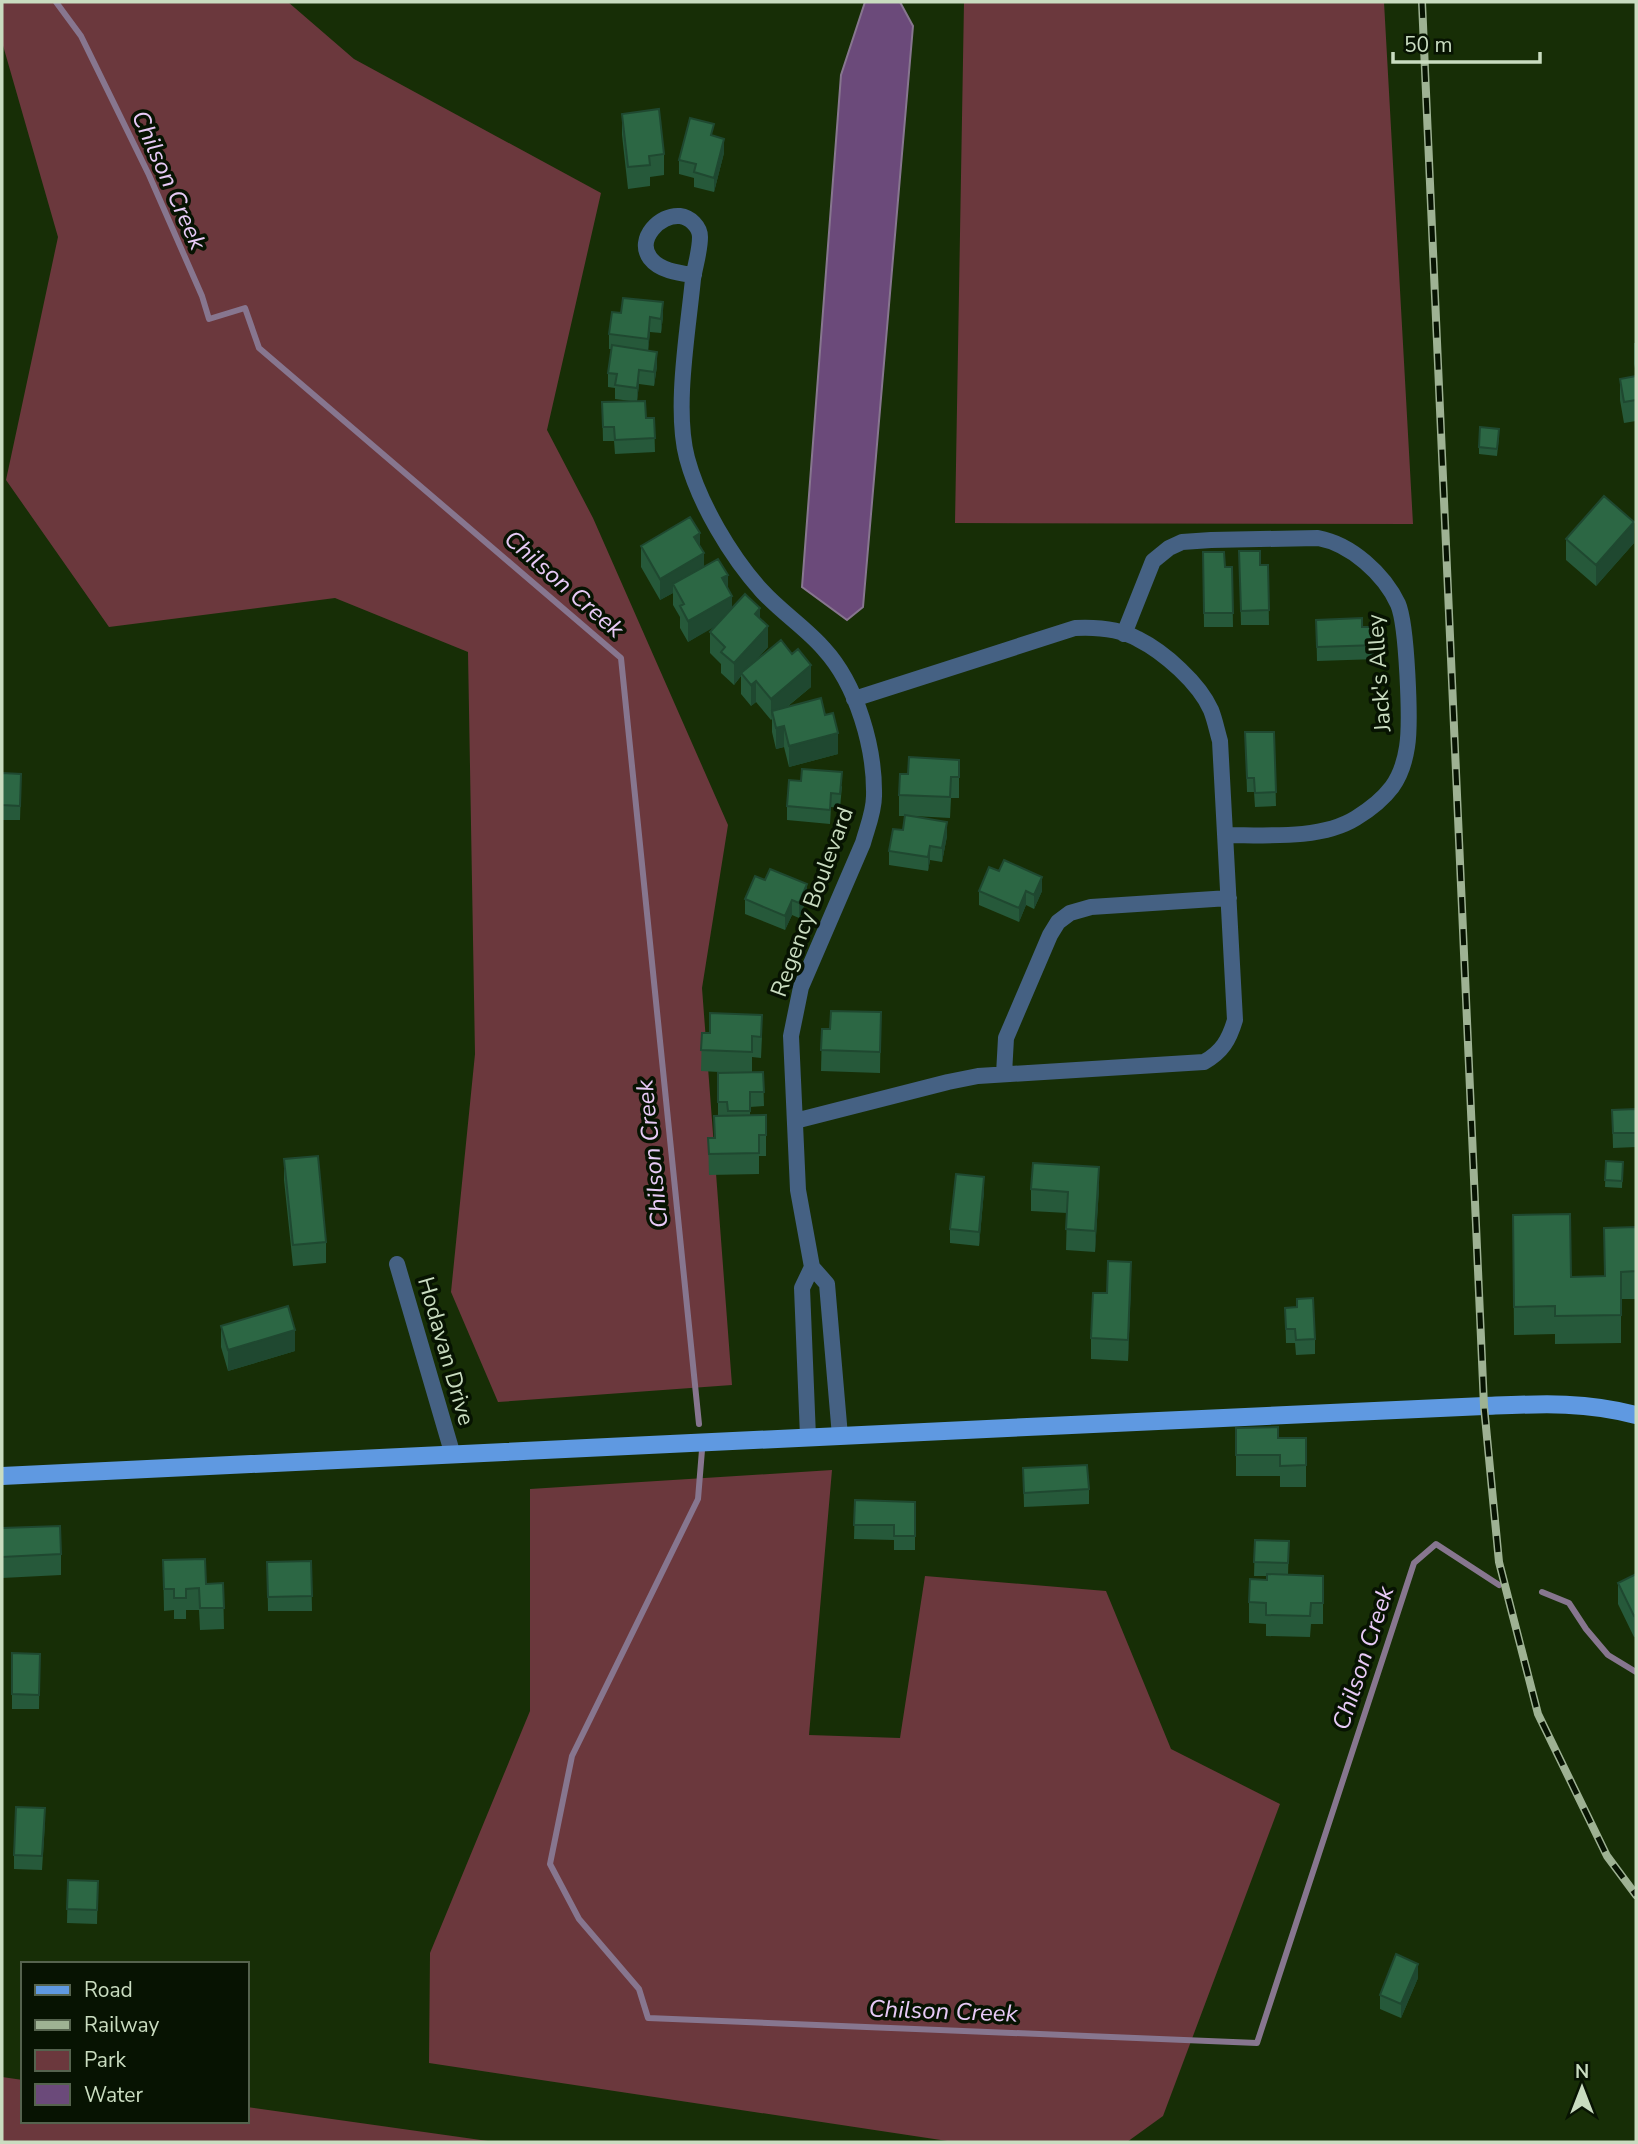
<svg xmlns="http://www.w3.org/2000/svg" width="1638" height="2144" font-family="'Nunito Sans',sans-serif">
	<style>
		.green { fill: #6b383d }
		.water { fill: #6b4a7a; stroke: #87768f; stroke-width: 2 }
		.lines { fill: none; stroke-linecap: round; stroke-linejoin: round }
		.stream { stroke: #87768f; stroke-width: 6 }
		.minor { stroke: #456183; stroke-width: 16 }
		.primary { stroke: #5f99e1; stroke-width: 18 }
		.rail-casing { stroke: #9eb293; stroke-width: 8 }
		.rail { stroke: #071302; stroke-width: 5; stroke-dasharray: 16; stroke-linecap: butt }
		.wall { fill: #26593a }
		.shaded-wall { fill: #1f4830 }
		.building { fill: #2c6744; stroke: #1f4830; stroke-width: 2 }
		.labels { text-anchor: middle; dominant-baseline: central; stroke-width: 7; stroke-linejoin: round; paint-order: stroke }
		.street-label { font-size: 23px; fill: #c9dcc0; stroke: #071302 }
		.water-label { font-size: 24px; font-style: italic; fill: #e8caf7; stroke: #071302 }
	</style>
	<rect width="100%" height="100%" fill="#172e06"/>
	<!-- green -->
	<path class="green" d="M2,2H288L354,59L601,193L547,430L593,518L728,825L702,988L732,1385L498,1402L451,1292L475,1054L468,652L335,598L109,627L6,480L58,237L2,42Z
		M964,2H1384L1413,524L955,523Z
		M832,1470L809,1735L900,1738L925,1576L1106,1591L1171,1749L1280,1804L1163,2116L1127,2142H954L429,2063L430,1953L530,1711V1489Z
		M2,2077L23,2080V2121H247V2107L495,2142H2Z"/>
	<!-- water -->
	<path class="water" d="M865,2H900L913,26L863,607L847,620L802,587L841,75Z"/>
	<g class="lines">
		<!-- stream -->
		<path class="stream" d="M56,2L81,36L149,175L202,296L209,319L245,308L259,348L621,658L699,1424
			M702,1450L698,1499L572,1756L550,1864L579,1919L639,1989L648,2018L1257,2043L1414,1563L1436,1544L1499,1585
			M1542,1592L1569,1603L1586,1629L1608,1655L1636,1672"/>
		<!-- minor -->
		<path class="minor" d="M694,275C679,273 660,271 650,258C636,239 660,214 680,216C690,217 700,227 700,237C700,251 695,266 693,279C688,331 674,409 687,458C699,503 731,557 762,591C781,612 806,628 824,649C857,685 875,748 874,796C874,812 867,828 863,843L801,987L791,1036L798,1190L812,1267
			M1124,634L1153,561L1169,548L1182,542L1211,540L1318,538C1351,544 1384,574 1398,604C1407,625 1411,723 1407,747C1405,760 1400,776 1392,787C1383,799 1369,810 1356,818C1321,840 1265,835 1225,835
			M1004,1074L1006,1038L1050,935L1058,922L1070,913L1091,907L1229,898
			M795,1121L948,1082L978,1076L1204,1062C1222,1052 1229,1040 1235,1020L1220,741C1217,731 1215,720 1211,710C1199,683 1164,652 1138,639C1120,629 1095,627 1075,628L854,699
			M397,1264L452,1452
			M808,1437L802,1288L812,1267L827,1284L840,1436"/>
		<!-- primary -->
		<path class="primary" d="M2,1476C496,1450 990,1429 1484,1406C1538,1404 1583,1401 1636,1415"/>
		<defs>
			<path id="rail" d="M1422,2L1484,1406L1499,1562L1538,1714L1607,1856L1636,1895"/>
		</defs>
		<!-- rail casing -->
		<use href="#rail" class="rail-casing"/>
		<!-- rail -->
		<use href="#rail" class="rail"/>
	</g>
	<!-- wall -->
	<path class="wall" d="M622,114L664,154V175L650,177V186L628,189L622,135Z
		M714,136L724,153L714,192L694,187V178L679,174V160Z
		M612,312L663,316L661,333L650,332L648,350L657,366L654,386L639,384L637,401L646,418H654L655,452L615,454L614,441H603L602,402L631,401L615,399V388L608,387V373L611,349H609V334Z
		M1634,343H1636V373L1634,364Z
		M1636,376V421L1624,423L1620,400V379Z
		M1499,436L1497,456L1479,454V447Z
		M1566,539L1634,543L1596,586L1566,560Z
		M641,546L700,547L704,567L728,588L732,609L760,619L768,647L755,661L811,687L787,707L825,715L838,754L789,767L784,747L776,749L772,732V719L771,720L756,702L751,706L741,694V676L734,685L721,673V664L710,653V632L716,625L688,642L680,628V617L673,605V593L660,600L641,567Z
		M1239,551L1260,565H1268L1269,625H1241Z
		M1203,552L1225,567H1232L1233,627H1204Z
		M1316,620L1362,627H1377L1378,659L1317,661Z
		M1245,732H1274L1276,806L1255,807L1254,792H1247Z
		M959,760V798H951L950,818L913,816L947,836L942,862L930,860L928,871L889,865V851L903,830L905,816H899V795L908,774Z
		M2,773L21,788L20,820H2Z
		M842,786L840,808L831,807L830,824L787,820V806Z
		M979,891H1042L1034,909L1026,905L1019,922L979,905Z
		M807,898L799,918L792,915L785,930L745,914V899Z
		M881,1012L880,1073L821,1071L822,1029H830Z
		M702,1033L762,1036L761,1058L752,1057V1072H763L764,1106L750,1107V1115H766V1156H759V1174L709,1175L708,1138H714V1116H718V1073H737L701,1071Z
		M1636,1109V1147L1613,1148L1612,1110Z
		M284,1159L326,1242V1263L293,1266L284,1180Z
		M1606,1161L1623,1162L1622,1188L1605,1187Z
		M1099,1188L1095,1252L1066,1250L1067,1213L1031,1211V1189Z
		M984,1191L979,1246L950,1243V1229Z
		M1513,1215L1571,1277L1604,1276L1636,1227V1299H1621V1343L1555,1344V1334L1514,1335Z
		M1131,1283L1128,1361L1091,1359V1338L1107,1293Z
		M1285,1308L1315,1339V1354L1296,1355L1295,1343H1286Z
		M221,1326L295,1351L228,1371L221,1347Z
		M1236,1428L1278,1438H1306V1487H1280V1476H1236Z
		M1023,1468L1089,1489V1504L1024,1507Z
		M855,1500L915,1502V1550H894V1540L854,1539Z
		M2,1528L61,1554V1575L2,1578Z
		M1255,1540L1289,1541L1288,1575L1323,1576V1624H1311L1310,1637L1266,1636V1624L1249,1623V1602L1267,1580V1576H1254Z
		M163,1560L206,1584L223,1583L224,1629L200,1630L199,1610H186V1619H174V1610L164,1611Z
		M311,1561L312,1611H268L267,1562Z
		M1636,1574V1636L1634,1637L1618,1604V1583Z
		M12,1653L40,1654L39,1709H12Z
		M45,1822L42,1870L14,1869V1855Z
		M68,1880L98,1881L97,1924L67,1923Z
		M1418,1978L1401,2018L1380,2009V1995Z"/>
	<!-- shaded-wall -->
	<path class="shaded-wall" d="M724,139V153L714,192V178Z
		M663,302V316L661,333V319Z
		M650,317V332L648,353V339Z
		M657,352V366L654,386V372Z
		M639,370V384L637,402V388Z
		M1634,522V543L1596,586V565Z
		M700,533V554L694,537Z
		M704,553V574L673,584V593L660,600V579Z
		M728,575V596L722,578Z
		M732,596V617L688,642V621Z
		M760,608V629L755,614Z
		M768,626V647L743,675L741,673V676L734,685V663Z
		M811,665V687L773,718L772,711L771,720V699Z
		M756,681V702L751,706V685Z
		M784,726V747L776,749V728Z
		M838,733V754L789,767V746Z
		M947,822V836L942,862V848Z
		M930,846V860L928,871V857Z
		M1042,877V891L1034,909V895Z
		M807,884V898L799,918V903Z
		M1026,891V905L1019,922V908Z
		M792,900V915L785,930V916Z
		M1099,1167V1188L1095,1252V1231Z
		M984,1177V1191L979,1246V1232Z
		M1131,1262V1283L1128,1361V1340Z
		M295,1330V1351L228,1371V1350Z
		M1636,1615V1636L1634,1637V1616Z
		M1418,1964V1978L1401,2018V2004Z"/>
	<!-- building -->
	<path class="building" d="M659,109L664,154L649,156L650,165L628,167L622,114Z
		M690,118L714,124L711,135L724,139L714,178L694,172L696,164L679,160Z
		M623,298L663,302L661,319L650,317L648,339L609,334L612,312L621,313Z
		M612,345L657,352L654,372L639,370L637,388L615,385L617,374L608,373Z
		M1636,376V400L1624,402L1620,379Z
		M645,401L646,418H654L655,438L615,440L614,427H603L602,402Z
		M1480,427L1499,429L1497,449L1479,447Z
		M1604,496L1634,522L1596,565L1566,539Z
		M690,517L700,533L694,537L704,553L660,579L641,546Z
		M1239,551H1260V565H1268L1269,610L1241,611Z
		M1203,552H1224L1225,567H1232L1233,613H1204Z
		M718,559L728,575L722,578L732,596L688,621L680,606L684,604L673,584Z
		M745,594L760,608L755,614L768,626L734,663L721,652L725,647L710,632Z
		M1362,618V627H1377L1378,645L1317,647L1316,620Z
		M781,640L792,654L798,649L811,665L771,699L756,681L751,685L741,673Z
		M821,698L825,715L833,713L838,733L789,746L784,726L776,728L772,711Z
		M1245,732H1274L1276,792L1255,793L1254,778H1247Z
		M909,757L959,760V777H951L950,797L899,795L900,774H908Z
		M802,769L842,772L840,794L831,793L830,810L787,806L789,780L801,781Z
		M2,773L21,774L20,806L2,805Z
		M905,815L947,822L942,848L930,846L928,857L889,851L893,829L903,830Z
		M1004,860L1042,877L1034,895L1026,891L1019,908L979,891L989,867L999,871Z
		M770,869L807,884L799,903L792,900L785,916L745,899L755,876L765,880Z
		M831,1011L881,1012L880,1052L821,1050L822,1029H830Z
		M710,1013L762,1015L761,1037L752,1036V1052L701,1050L702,1033H710Z
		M763,1072L764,1092H750V1111H728L727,1102H718V1073Z
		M1636,1109V1133H1613L1612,1110Z
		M766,1115V1135H759V1153L709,1154L708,1138H715L714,1116Z
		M318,1156L326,1242L293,1245L284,1159Z
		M1606,1161L1623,1162L1622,1181L1605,1180Z
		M1033,1163L1099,1167L1095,1231L1066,1229L1068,1192L1031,1189Z
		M956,1174L984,1177L979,1232L950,1229Z
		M1570,1214L1571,1277L1605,1276L1604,1228L1636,1227V1271L1621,1272V1315L1555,1316V1306L1514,1307L1513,1215Z
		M1108,1261L1131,1262L1128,1340L1091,1338L1093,1293H1107Z
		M1313,1298L1315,1339L1296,1340L1295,1329H1286L1285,1308L1297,1307V1299Z
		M288,1306L295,1330L228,1350L221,1326Z
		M1278,1427V1438H1306V1465L1280,1466V1455H1236V1428Z
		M1087,1465L1089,1489L1024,1493L1023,1468Z
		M855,1500L915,1502V1536H894V1525H854Z
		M60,1526L61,1554L2,1557V1528Z
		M1255,1540L1289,1541L1288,1563L1254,1562Z
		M205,1559L206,1584L223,1583L224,1608H200L199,1588L186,1589V1598H174V1589H164L163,1560Z
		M311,1561L312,1596L268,1597L267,1562Z
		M1267,1574L1323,1576V1603H1311L1310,1616L1266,1615V1603L1249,1602L1250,1579L1267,1580Z
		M1636,1574V1615L1634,1616L1618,1583Z
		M12,1653L40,1654L39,1695L12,1694Z
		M16,1807L45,1808L42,1856L14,1855Z
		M68,1880L98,1881L97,1910L67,1909Z
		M1396,1954L1418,1964L1401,2004L1380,1995Z"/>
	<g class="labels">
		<!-- street labels -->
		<g class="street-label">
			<text transform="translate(1379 673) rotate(-94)">Jack's Alley</text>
			<text transform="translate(812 902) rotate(-70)">Regency Boulevard</text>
			<text transform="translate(446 1351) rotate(74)">Hodavan Drive</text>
		</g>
		<!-- water labels -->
		<g class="water-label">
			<text transform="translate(169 180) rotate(66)">Chilson Creek</text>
			<text transform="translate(564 584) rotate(41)">Chilson Creek</text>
			<text transform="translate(652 1154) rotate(-96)">Chilson Creek</text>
			<text transform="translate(1363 1658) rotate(-72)">Chilson Creek</text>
			<text transform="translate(943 2011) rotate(2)">Chilson Creek</text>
		</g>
	</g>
	<!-- border -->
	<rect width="1638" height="2144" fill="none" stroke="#c9dcc0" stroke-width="7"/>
	<!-- legend -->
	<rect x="21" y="1962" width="228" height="161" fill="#071302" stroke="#55634e" stroke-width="2"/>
	<rect x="35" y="1985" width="35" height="10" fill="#5f99e1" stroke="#55634e" stroke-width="2"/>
	<text x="84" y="1997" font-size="21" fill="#c9dcc0">Road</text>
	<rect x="35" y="2020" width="35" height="10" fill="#9eb293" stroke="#55634e" stroke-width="2"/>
	<text x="84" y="2032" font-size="21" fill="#c9dcc0">Railway</text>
	<rect x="35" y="2050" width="35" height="21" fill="#6b383d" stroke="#55634e" stroke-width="2"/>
	<text x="84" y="2067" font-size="21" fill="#c9dcc0">Park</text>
	<rect x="35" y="2084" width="35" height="21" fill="#6b4a7a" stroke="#55634e" stroke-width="2"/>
	<text x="84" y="2102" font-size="21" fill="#c9dcc0">Water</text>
	<!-- north arrow -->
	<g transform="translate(1582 2088)" stroke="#071302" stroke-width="5" paint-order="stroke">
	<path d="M0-5L12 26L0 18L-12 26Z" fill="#c9dcc0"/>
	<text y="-10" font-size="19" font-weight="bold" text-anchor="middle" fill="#c9dcc0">N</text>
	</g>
	<!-- scale -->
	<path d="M1393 52v10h147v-10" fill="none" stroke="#c9dcc0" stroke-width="3.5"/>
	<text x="1404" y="52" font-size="21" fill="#c9dcc0" stroke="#071302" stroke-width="5" paint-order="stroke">50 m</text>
</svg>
